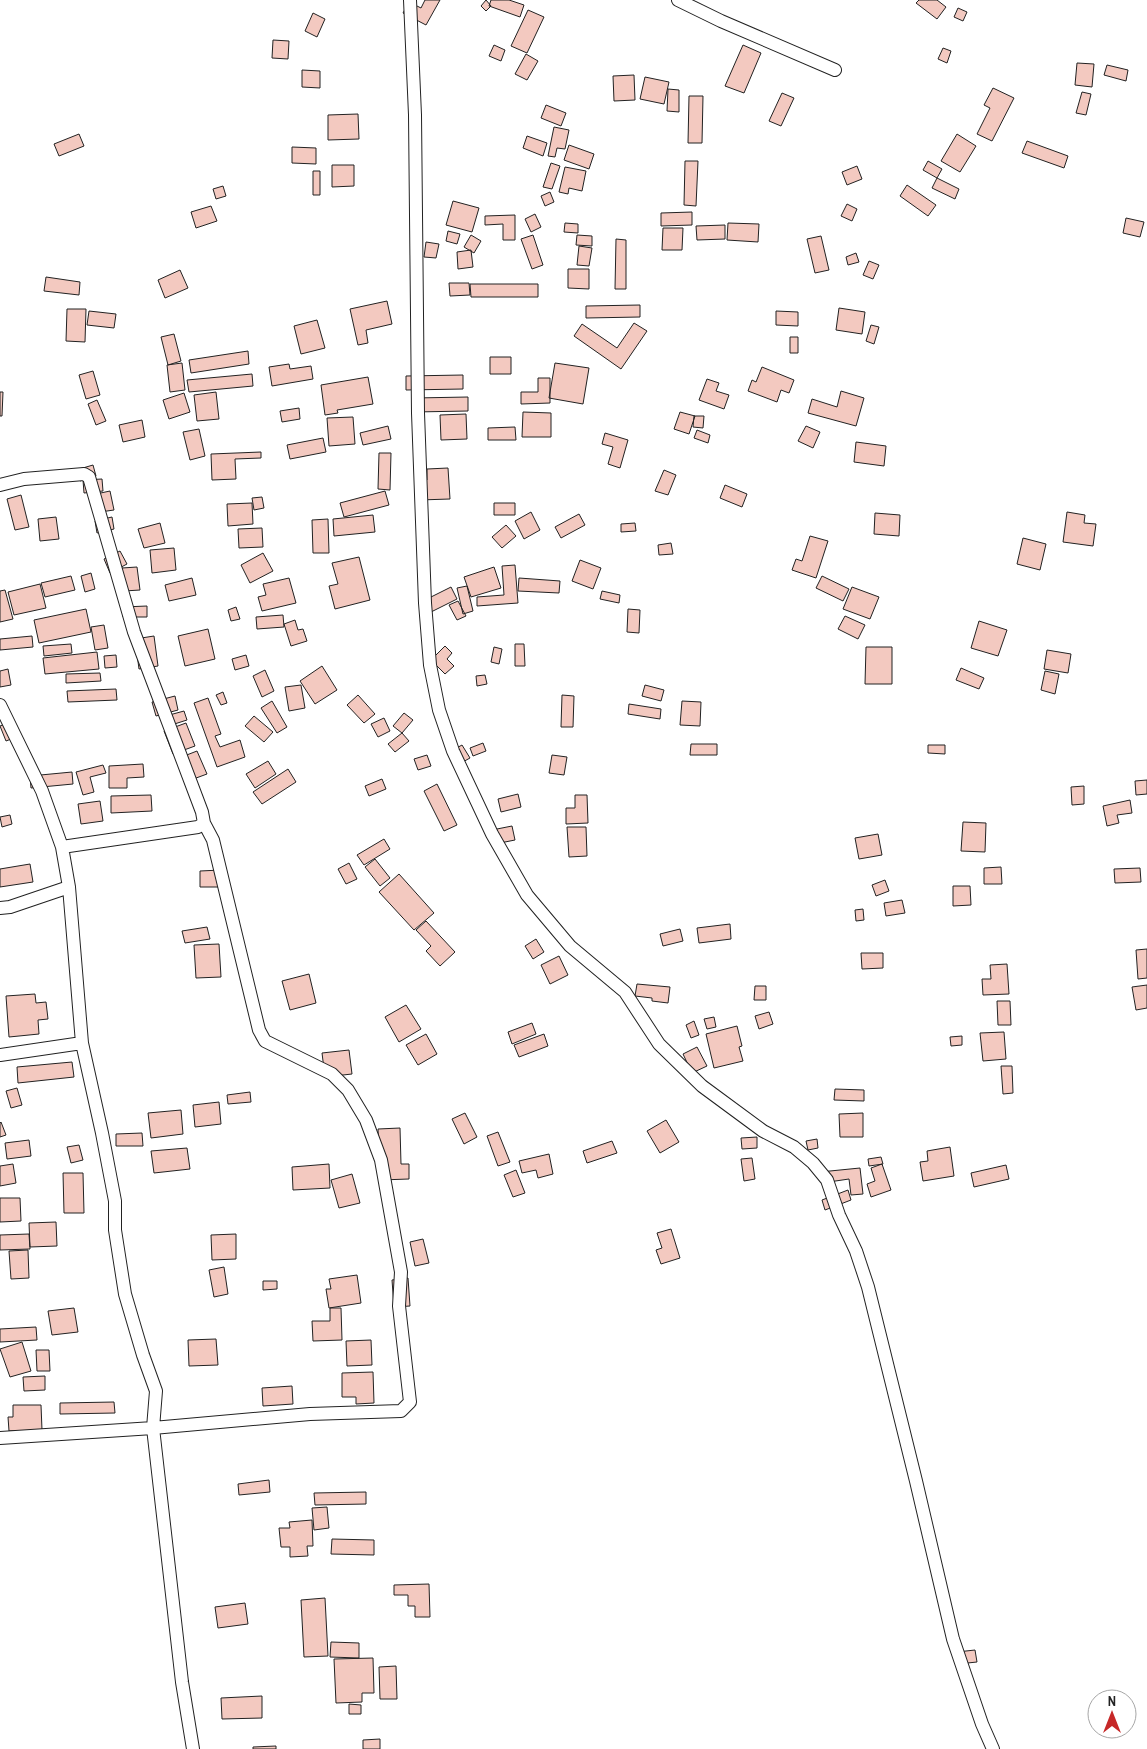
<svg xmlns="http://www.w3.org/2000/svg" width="1147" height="1749" font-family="'Archivo Narrow',sans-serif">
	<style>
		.building { fill: #f3c9c0; stroke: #222 }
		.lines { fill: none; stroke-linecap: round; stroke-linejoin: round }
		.street-casing { stroke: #222; stroke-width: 14 }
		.street { stroke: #fff; stroke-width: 12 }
	</style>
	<rect width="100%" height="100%" fill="#fff"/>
	<!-- building -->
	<path class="building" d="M425,0H440L426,25L403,13L409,2L421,8Z
		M486,0L491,6L486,11L481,6Z
		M491,0H509L524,5L520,17L489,6Z
		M919,0H937L946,7L937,19L916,3Z
		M958,8L967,12L963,21L954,17Z
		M528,10L544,17L527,53L511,46Z
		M313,13L325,19L317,37L305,31Z
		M273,40L289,41L288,59L272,58Z
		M494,45L505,50L501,61L489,56Z
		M743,45L761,53L744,93L725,86Z
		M943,48L951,51L947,63L938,59Z
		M526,54L538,61L527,80L515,74Z
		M1077,63L1094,64L1092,87L1075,85Z
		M1107,65L1128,70L1126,81L1104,75Z
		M302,70L320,71V88L302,87Z
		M634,75L635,100L614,101L613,76Z
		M645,77L669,82L664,104L640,99Z
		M993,88L1014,98L992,141L977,134L990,108L984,105Z
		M668,89L679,90V112L667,111Z
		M1082,92L1091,94L1086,115L1076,113Z
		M782,93L794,98L781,126L769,121Z
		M689,96H703L702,143H688Z
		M546,105L566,113L561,126L541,118Z
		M358,114L359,139L328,140V115Z
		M554,127L569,130L565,149L557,148L555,157L548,156Z
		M79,134L84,146L59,156L54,144Z
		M957,134L976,146L960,172L941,161Z
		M527,136L547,143L543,156L523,148Z
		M1027,141L1068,156L1064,168L1022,153Z
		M569,145L594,154L589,169L564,160Z
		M292,147L316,148V164L292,163Z
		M685,161H698L696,206L684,205Z
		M928,161L942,169L937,178L923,170Z
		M551,163L560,166L552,189L543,187Z
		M332,165H354V186L332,187Z
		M857,166L862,179L847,185L842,172Z
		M565,167L586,171L582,191L569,188L568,194L559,192Z
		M313,171H320V195H313Z
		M937,178L959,189L955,199L932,188Z
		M907,185L936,205L928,216L900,196Z
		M223,186L226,196L216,199L213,189Z
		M550,192L554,202L545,206L541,196Z
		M453,201L479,208L472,232L446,225Z
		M847,204L857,209L852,221L841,216Z
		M211,206L217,221L196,228L191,212Z
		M692,212V225L661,226V213Z
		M535,214L541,227L531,232L525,219Z
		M515,215V240H503V224L485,225V216Z
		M1126,218L1144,222L1140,237L1123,233Z
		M565,223L578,224V233L564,232Z
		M728,223L759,224L758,242L727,240Z
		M725,225V239L697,240L696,226Z
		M663,228H683L682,250H662Z
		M448,231L460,234L457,244L446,241Z
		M471,235L481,241L474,253L464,247Z
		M533,235L543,265L532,269L521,239Z
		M577,235L592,236V246L576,245Z
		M821,236L829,270L815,273L807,239Z
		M616,239L626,240V289H615Z
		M426,242L439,244L436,258L424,257Z
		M579,246L592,248L589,266L577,265Z
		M471,250L473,267L458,269L457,252Z
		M856,253L859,262L848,265L846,257Z
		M869,261L879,265L873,279L863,275Z
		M568,269H589V289L568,288Z
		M180,270L188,288L165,298L158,280Z
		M46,277L80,282L79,295L44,291Z
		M449,283H469L470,295L450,296Z
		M470,284H538V297H471Z
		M387,301L392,324L366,330L368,343L358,345L350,309Z
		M640,305V317L586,318V306Z
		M839,308L865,312L862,334L836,330Z
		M67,309H86L85,342L66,341Z
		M89,311L116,314L114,328L87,325Z
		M776,311L798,312V326L776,325Z
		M317,320L325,348L301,354L294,326Z
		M634,323L647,331L621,369L574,336L582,324L617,348Z
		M871,325L879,327L874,344L866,341Z
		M174,334L181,361L168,365L161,337Z
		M790,337H798V353H790Z
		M248,351L249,364L191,373L189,360Z
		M490,357H511V374H490Z
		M182,363L185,390L170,392L167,365Z
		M555,363L589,368L583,404L549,398Z
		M289,364L290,369L311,366L313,379L272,386L269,367Z
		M762,367L794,380L789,393L781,390L777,402L748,391L752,380L756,382Z
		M93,371L100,395L86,399L79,375Z
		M252,374L253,386L189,392L187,380Z
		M463,375V389L406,390V376Z
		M368,377L373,404L337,410L338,413L325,415L321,385Z
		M538,378H550V403L521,404V392H538Z
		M707,379L719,383L716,391L729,395L724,409L699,400Z
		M841,391L864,398L856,426L808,413L812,399L837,407Z
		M0,392H3L2,416H0Z
		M216,392L219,419L197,421L194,395Z
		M184,393L190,412L169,419L163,400Z
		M468,397V411L414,412V398Z
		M97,400L106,421L96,425L88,404Z
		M299,408L300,419L282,422L280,411Z
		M523,412L551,413V437H522Z
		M680,412L695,416L689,434L674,429Z
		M466,414L467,439L441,440L440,415Z
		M694,416H704L703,428L693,427Z
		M353,417L355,444L329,446L327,418Z
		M142,420L145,437L123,442L119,425Z
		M388,426L391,439L363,445L360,433Z
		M806,426L820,432L813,448L798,441Z
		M515,427L516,440H488V428Z
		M199,429L205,456L190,460L183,432Z
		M697,430L710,435L708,443L694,438Z
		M605,433L628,440L620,468L608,464L613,447L602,444Z
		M323,438L326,452L290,459L287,445Z
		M856,442L886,446L884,466L854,462Z
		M261,452V458L235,459L236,479L212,480L211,454Z
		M379,453H391L390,490L378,489Z
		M93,465L96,476L80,481L76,470Z
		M448,468L450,499L419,500L418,480H427V469Z
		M664,470L676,475L668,495L655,491Z
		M102,479L103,491L84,493L83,480Z
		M725,485L747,494L742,507L720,498Z
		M110,491L114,510L100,512L96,494Z
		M385,491L389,505L344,517L340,503Z
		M21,495L29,527L15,530L7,499Z
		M262,497L264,508L254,510L252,498Z
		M252,503L253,524L228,526L227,504Z
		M494,503H515V515H494Z
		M531,512L540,530L524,539L515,521Z
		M1067,512L1085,515L1084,523L1096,524L1093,546L1063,542Z
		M875,513L900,515L899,536L874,534Z
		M579,514L585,525L561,538L555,527Z
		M373,515L375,532L334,536L333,519Z
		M56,517L59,539L40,541L38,519Z
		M112,517L114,529L97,533L95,521Z
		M328,519L329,553H313L312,520Z
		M160,523L165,543L144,548L138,529Z
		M635,523L636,531L621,532V524Z
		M506,525L516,536L502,548L492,537Z
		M262,528L263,547L239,548L238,529Z
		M810,536L828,541L816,578L792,570L796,559L802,561Z
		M1023,538L1046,544L1040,570L1017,564Z
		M671,543L673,554L659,555L658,545Z
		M174,548L176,570L152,573L150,550Z
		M120,551L127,564L110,573L104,559Z
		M263,553L273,571L250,583L241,565Z
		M359,557L370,600L335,609L329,586L338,584L332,563Z
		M580,560L601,568L593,589L572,581Z
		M515,565L518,603L477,606V597L504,595L502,566Z
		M137,567L140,590L124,591L122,568Z
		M494,567L501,588L471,597L464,577Z
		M91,573L95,589L85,592L81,576Z
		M71,576L75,590L45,597L41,583Z
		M822,576L849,589L843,601L816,588Z
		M192,578L196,595L169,601L165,585Z
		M289,578L296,603L262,611L258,597L266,595L263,584Z
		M519,578L560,581L559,593L518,591Z
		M40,584L46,608L14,615L8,592Z
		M467,586L473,611L463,614L457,588Z
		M451,587L457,599L431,612L425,600Z
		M852,587L879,597L870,619L843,609Z
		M5,590L13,619L0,622V591Z
		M602,591L620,595L619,603L600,599Z
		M458,601L466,616L457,620L449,605Z
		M147,606V617H123V607Z
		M236,607L240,619L231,621L228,610Z
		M86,609L91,632L39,643L34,620Z
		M628,609L640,610L639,633L627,632Z
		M283,615L284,627L257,629L256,617Z
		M845,616L865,625L858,639L838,629Z
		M295,620L298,630L303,629L307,641L291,646L284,624Z
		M979,621L1007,630L998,656L971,648Z
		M104,625L108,648L95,650L91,627Z
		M208,629L215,659L185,666L178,636Z
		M32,636L33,647L0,650V639Z
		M154,636L158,666L139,669L135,639Z
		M71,644L72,653L44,656L43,646Z
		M515,644H524L525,666H515Z
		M445,646L452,653L447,659L454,666L445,674L431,660Z
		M494,647L502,649L499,664L491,662Z
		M866,647H892V684H865Z
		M1047,650L1071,654L1068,673L1044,669Z
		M97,652L99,669L45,674L43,658Z
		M116,655L117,667L105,668L104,656Z
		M246,655L249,666L235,670L232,659Z
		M322,666L337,690L315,704L300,681Z
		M961,668L984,678L979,689L956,680Z
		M8,669L11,685L0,687V671Z
		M265,670L274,691L262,697L253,676Z
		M1045,671L1059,674L1055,694L1041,690Z
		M100,673L101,681L66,683V674Z
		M485,675L487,684L477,686L476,676Z
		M301,685L305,708L289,711L285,687Z
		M645,685L664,690L661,701L642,696Z
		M116,689L117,700L68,702L67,691Z
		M223,692L227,703L221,705L216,695Z
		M358,695L375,714L364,723L347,705Z
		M562,695L574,696L573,727H561Z
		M175,696L178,710L156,716L152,702Z
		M208,698L221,734L215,736L220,747L240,740L245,757L217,767L194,703Z
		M272,701L287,727L277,733L261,708Z
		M682,701L701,702L700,726L680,725Z
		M629,704L661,709L660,719L628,714Z
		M184,711L187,720L165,727L162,717Z
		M404,713L413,720L402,733L393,726Z
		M254,716L273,732L264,742L245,726Z
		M384,718L390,731L378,737L371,724Z
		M13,721L19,736L6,741L0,726Z
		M186,723L195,746L173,754L164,731Z
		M402,733L409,741L395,752L388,744Z
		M483,743L486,751L473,756L470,748Z
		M691,744H717V755H690Z
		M462,745L470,758L461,763L453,750Z
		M928,745H945V754L928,753Z
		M197,751L207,774L188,781L179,758Z
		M427,755L431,766L418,770L414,759Z
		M552,755L567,757L564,775L549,773Z
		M268,761L276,774L255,788L246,774Z
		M143,764L144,777L127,778V788H109V766Z
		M103,765L106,773L90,777L94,792L83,795L76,772Z
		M288,769L296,782L262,804L253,792Z
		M72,772L73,784L31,788L30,776Z
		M382,779L386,789L369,796L365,786Z
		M1147,780V794L1136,795L1135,781Z
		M437,784L457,825L444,831L424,791Z
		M1084,786V804L1072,805L1071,787Z
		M518,794L521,807L501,812L498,799Z
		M151,795L152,811L111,813V796Z
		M575,795H587L588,823L566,824V808H575Z
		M1130,800L1132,813L1117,815L1119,823L1107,826L1103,806Z
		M100,801L103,821L81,824L78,804Z
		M10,815L12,824L2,827L0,817Z
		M963,822L986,823L985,852L961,851Z
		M512,826L515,840L495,844L492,830Z
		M567,827H586L587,856L569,857Z
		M878,834L882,855L859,859L855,838Z
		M384,839L390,849L364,865L357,855Z
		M375,859L390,878L380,886L365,867Z
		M349,863L357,879L346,884L338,869Z
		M30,864L33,882L0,887V869Z
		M1001,867L1002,884H984V868Z
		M1140,868L1141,882L1115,883L1114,869Z
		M221,870L222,887H200V871Z
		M399,874L434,913L414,930L379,892Z
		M885,880L889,891L876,896L872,885Z
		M953,886H970L971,905L953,906Z
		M902,900L905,913L886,916L884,903Z
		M863,909L864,920L856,921L855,910Z
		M426,921L455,952L440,966L426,951L431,946L416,930Z
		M730,924L731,939L699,943L697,928Z
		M207,927L210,939L185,943L182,931Z
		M680,929L683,941L663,946L660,934Z
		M536,939L544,952L533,959L525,946Z
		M219,944L221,977L196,978L194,945Z
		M1147,949V978L1138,979L1136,950Z
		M861,953H883V968L862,969Z
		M559,956L568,975L550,984L541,965Z
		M1007,964L1009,994L983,995L982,979H991L990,965Z
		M309,974L316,1003L290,1010L282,981Z
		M637,984L670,987L668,1003L652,1001V998L635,996Z
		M1147,985V1008L1136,1010L1132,987Z
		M755,986H766V1000H754Z
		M35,994L36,1003L46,1002L48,1019L38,1020L39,1034L9,1037L6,996Z
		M997,1001H1010L1011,1025H998Z
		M406,1005L421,1029L399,1042L385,1017Z
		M769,1012L773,1024L759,1029L755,1016Z
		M714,1017L716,1027L707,1029L704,1019Z
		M694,1021L699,1035L691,1038L686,1025Z
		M532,1023L536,1034L512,1044L508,1032Z
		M737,1026L742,1046L739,1047L743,1061L714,1068L706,1034Z
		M1004,1032L1006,1059L983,1061L980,1033Z
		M426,1034L437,1054L418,1065L406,1045Z
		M544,1034L548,1046L519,1057L514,1045Z
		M962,1036V1045L951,1046L950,1037Z
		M697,1047L707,1066L692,1073L683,1054Z
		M349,1050L352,1074L325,1077L322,1053Z
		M72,1062L74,1077L18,1083L17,1067Z
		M1001,1066H1012L1013,1093L1003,1094Z
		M17,1088L22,1105L11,1108L6,1091Z
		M835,1089L864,1090V1101L834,1100Z
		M250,1092L251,1102L228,1104L227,1095Z
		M219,1102L221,1124L195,1127L193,1105Z
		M181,1110L183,1134L151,1138L148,1113Z
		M465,1113L477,1137L464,1144L452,1119Z
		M863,1113V1137H840L839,1114Z
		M666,1120L679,1142L660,1153L647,1131Z
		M1,1122L6,1135L0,1137V1123Z
		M400,1128L401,1164H409V1179L380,1180L378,1129Z
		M498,1132L510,1162L498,1166L487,1136Z
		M142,1133L143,1146H116V1134Z
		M757,1137V1148L742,1149L741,1138Z
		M817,1139L818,1148L808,1150L806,1141Z
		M29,1140L31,1156L7,1159L5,1143Z
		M612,1141L617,1153L587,1163L583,1151Z
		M79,1145L83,1160L71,1163L67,1147Z
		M950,1147L954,1176L923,1181L920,1162L928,1161L927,1151Z
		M187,1148L190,1169L154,1173L151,1151Z
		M549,1154L553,1174L538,1178L536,1170L522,1173L519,1161Z
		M881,1157L883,1164L869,1166L868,1159Z
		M752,1158L755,1179L744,1181L741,1159Z
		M13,1164L16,1183L0,1186V1166Z
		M329,1164L330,1188L293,1190L292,1167Z
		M882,1164L891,1190L871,1197L867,1184L875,1181L871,1168Z
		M1006,1165L1009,1179L974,1187L971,1173Z
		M860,1168L863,1194L851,1195L849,1179L822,1183L820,1172Z
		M516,1170L525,1193L513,1197L504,1175Z
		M63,1173H83L84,1213H64Z
		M352,1174L360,1203L339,1208L331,1180Z
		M848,1190L851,1200L825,1210L822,1200Z
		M0,1198H20L21,1221L0,1222Z
		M56,1222L57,1246L30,1247L29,1223Z
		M671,1229L680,1258L661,1264L656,1250L662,1248L657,1233Z
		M29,1234L30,1249L0,1250V1235Z
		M236,1234V1259L212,1260L211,1235Z
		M423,1239L429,1263L415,1266L410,1242Z
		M28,1250L29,1278L11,1279L9,1251Z
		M224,1267L228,1294L214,1297L209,1270Z
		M357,1275L361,1303L329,1308L326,1289H331L329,1279Z
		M408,1278L410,1306L394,1307L392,1280Z
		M263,1281H277V1289L263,1290Z
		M74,1308L78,1332L52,1335L48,1311Z
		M330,1308H341L342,1340L313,1341L312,1321H330Z
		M36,1327L37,1340L0,1342V1329Z
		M216,1339L218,1365L189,1366L188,1340Z
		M371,1340L372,1365L347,1366L346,1341Z
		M22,1342L31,1371L10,1377L0,1349Z
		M36,1350H49L50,1371H37Z
		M373,1372L374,1403L356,1404V1397H342V1373Z
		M45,1376V1390L24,1391L23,1377Z
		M292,1386L293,1404L263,1406L262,1388Z
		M114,1402L115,1413L60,1414V1403Z
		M13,1405H41L42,1430L9,1431L8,1417H13Z
		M269,1480L270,1492L239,1495L238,1484Z
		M366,1492V1504L315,1505L314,1493Z
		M327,1507L329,1528L314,1530L312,1508Z
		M312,1520L313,1546H307L308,1556L290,1557V1547H281L279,1528H290L289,1522Z
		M332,1539L374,1540V1555L331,1554Z
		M429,1584L430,1617H415V1606H408V1595H394V1585Z
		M325,1598L328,1656L304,1657L301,1600Z
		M245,1603L248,1624L218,1628L215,1607Z
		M331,1642L359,1643V1658L330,1657Z
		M975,1650L977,1662L958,1664L957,1652Z
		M373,1658L374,1693H362V1702L336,1703L334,1659Z
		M396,1666L397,1699H380L379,1667Z
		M262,1696V1718L222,1719L221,1698Z
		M349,1704L361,1705V1714H349Z
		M380,1739V1749H363V1740Z
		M276,1746V1749H253V1747Z"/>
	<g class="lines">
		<defs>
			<path id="street" d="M410,0L415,115L418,413L425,603L430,665L439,710L453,751L492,834L527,895L570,946L625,992L659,1044L702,1086L763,1131L794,1147L813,1163L827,1180L839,1215L856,1251L868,1287L916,1481L953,1639L982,1724L993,1749
				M678,0L721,21L835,70
				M0,485L24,479L84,474L89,477L134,632L202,812L204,823
				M0,705L42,791L62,847L69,887L82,1043L102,1133L115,1201V1230L125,1294L143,1355L156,1391L153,1428L182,1682L193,1749
				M0,908L10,907L69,887
				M0,1055L82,1043
				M0,1438L153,1428L310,1414L401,1411L410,1402L399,1306L401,1272L381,1160L366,1120L348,1090L332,1074L265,1041L259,1030L213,840L204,823L198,827L62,847"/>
		</defs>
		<!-- street casing -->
		<use href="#street" class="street-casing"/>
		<!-- street -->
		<use href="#street" class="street"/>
	</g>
	<!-- north arrow -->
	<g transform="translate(1112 1714)"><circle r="24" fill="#ffffff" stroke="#a7a7a7"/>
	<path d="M0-4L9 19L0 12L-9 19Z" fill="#c62828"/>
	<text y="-8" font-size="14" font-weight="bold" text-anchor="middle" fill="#222222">N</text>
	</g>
</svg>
